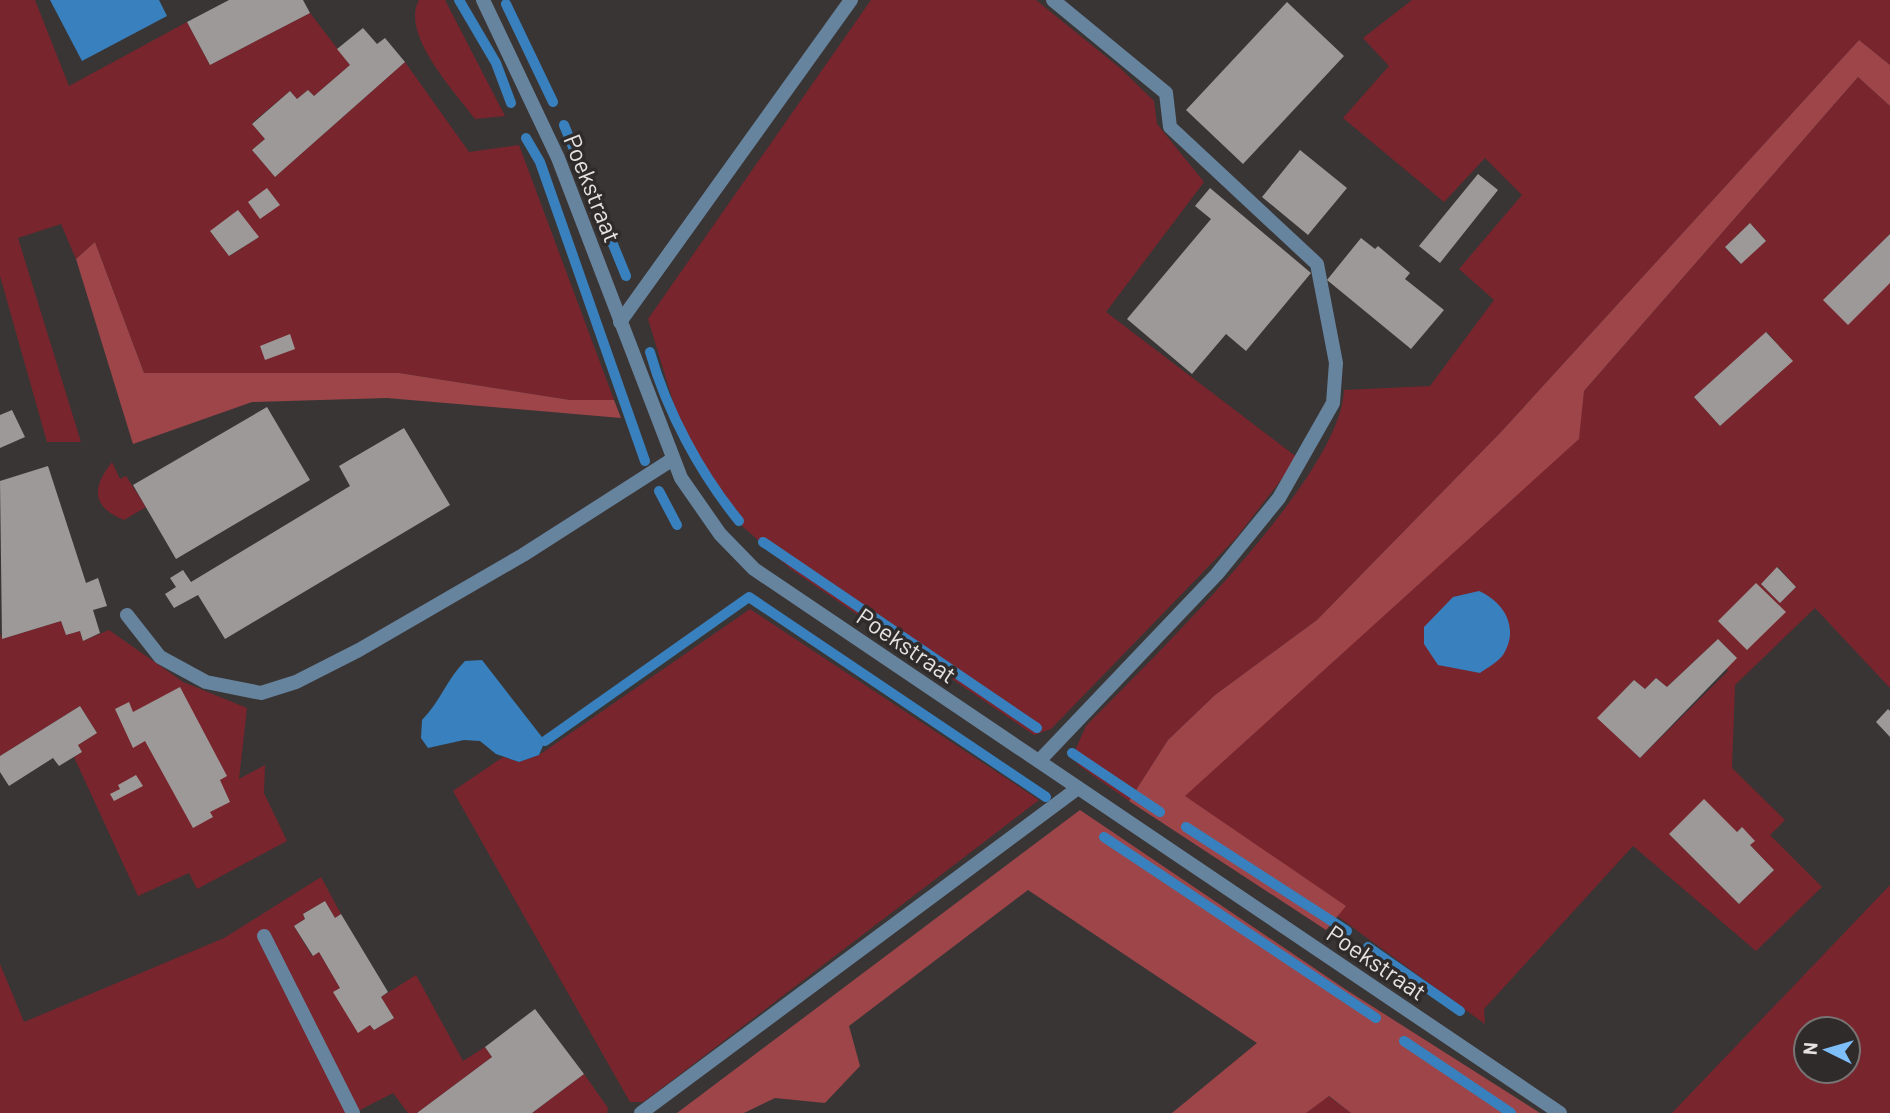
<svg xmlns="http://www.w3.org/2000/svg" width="1890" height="1113" font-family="Barlow,sans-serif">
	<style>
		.green { fill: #78252d; fill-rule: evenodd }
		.forest { fill: #9e4549 }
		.water { fill: #3880be }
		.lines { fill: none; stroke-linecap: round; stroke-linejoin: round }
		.stream { stroke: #3880be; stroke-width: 10 }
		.building { fill: #9e9999 }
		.lane { stroke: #67849f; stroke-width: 14 }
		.street { stroke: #67849f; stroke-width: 14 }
		.labels { text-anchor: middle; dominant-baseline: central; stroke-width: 7; stroke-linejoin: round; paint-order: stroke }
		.street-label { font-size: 24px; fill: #e5e2e2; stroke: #302b2b }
	</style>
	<rect width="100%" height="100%" fill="#3a3535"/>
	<!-- green -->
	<path class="green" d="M0,0H35L69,86L187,22L210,65L310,13L350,65L314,96L308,90L297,99L290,91L252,123L265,139L252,150L275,177L405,62L469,152L519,145L614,400H570L399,373H144L95,242L76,259L61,224L18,238L81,442H47L0,276ZM210,231L259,237L230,256Z
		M419,0H445L505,116L475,119C455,92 400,34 419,0Z
		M871,0H1036L1120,68L1154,101L1157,124L1204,182L1106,312L1298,458L1236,538L1051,729L1034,735L792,570L742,526L706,473L678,418L648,319Z
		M1412,0H1890V65L1859,40L1501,432L1317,620L1215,695L1168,740L1129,801L1077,764L1076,748L1086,726C1150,660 1341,478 1344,390L1430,386L1494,300L1459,269L1522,195L1485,158L1444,202L1343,118L1389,66L1363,38Z
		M1858,77L1890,106V234L1823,300L1890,283V688L1815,608L1735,685L1732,768L1785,820L1770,835L1822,887L1756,951L1633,846L1484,1009L1485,1024L1337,916L1345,906L1184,796L1578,439L1584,391ZM1750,223L1766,241L1740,264L1725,247ZM1767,332L1792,361L1720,426L1694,397ZM1778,567L1796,587L1780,603L1761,584ZM1718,639L1737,658L1726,668L1728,671L1640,758L1598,718L1634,680L1645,689L1656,678L1667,687ZM1741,828L1750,845L1774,870L1739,904L1669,834L1737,832Z
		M112,462L120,479L126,476L146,507L124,520C91,507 92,487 112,462Z
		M750,609L1039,800L670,1082L643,1102H630L453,791L503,757L519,762L539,755Z
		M61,621L66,635L80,631L83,641L109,630L183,682L247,708L239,779L265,765L264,793L287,841L197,889L189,873L138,896L74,757L82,752L78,745L97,733L80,706L0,756V633L2,639Z
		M321,877L341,914L335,918L325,901L303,914L305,919L294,926L312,956L319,952L340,988L334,992L358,1032L370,1025L374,1030L394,1018L381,997L416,975L463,1061L485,1047L492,1057L417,1113H408L393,1093L354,1113H0V964L24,1022L224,938Z
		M1890,885V1113H1672ZM1806,1029H1848V1071H1806Z
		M584,1074L608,1108L607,1113H532Z
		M1328,1096L1351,1113H1306Z"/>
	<!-- forest -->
	<path class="forest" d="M1859,40L1890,65V106L1858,77L1584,391L1579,439L1185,796L1346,906L1326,930L1129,801L1168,740L1215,695L1317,620L1501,432Z
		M95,242L144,373H399L570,400H614L621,418L387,398L252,402L133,444L76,259Z
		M1080,810L1345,989L1540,1113H1351L1329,1096L1306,1113H1172L1257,1043L1028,890L849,1026L860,1066L825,1103L775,1098L744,1113H677Z"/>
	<!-- water -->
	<path class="water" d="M50,0H159L167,16L82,61Z
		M1479,591C1504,602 1520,628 1503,655C1498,662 1487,668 1480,673L1438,665L1424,644V627L1453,597Z
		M482,660L545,741L539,755L519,762L496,754L480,741L464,740L428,748L421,738L422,720C440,702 447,679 465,661Z"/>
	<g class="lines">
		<!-- stream -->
		<path class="stream" d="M459,0L496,63L511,103
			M506,4L553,102
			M564,125L626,276
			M526,138L540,162L645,461
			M650,352C667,412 700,473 739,521
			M659,491L677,525
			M763,542L1037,728
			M545,741L749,597L1046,797
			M1072,753L1160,812
			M1186,827L1347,931
			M1104,837L1376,1018
			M1368,947L1460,1011
			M1404,1041L1511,1113"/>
	</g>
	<!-- building -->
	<path class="building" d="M229,0H303L310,13L210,65L187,22Z
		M1287,2L1344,56L1243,164L1186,110Z
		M363,28L377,44L385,38L405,62L275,177L252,150L265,139L252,124L290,91L297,99L308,90L314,96L350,65L337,49Z
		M1300,150L1347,188L1308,235L1262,197Z
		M1478,174L1498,190L1440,263L1419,246Z
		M267,188L280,205L260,219L248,202Z
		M1210,188L1311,273L1246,351L1226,334L1192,374L1127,319L1211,219L1195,206Z
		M238,210L259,237L229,256L210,231Z
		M1750,223L1766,241L1741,264L1725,247Z
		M1890,234V283L1848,325L1823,300Z
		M1361,238L1375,249L1378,246L1410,273L1405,279L1444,310L1411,349L1327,280Z
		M1766,332L1793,361L1720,426L1694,397Z
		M290,334L295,349L265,360L260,346Z
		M267,407L310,480L176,559L133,485Z
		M12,410L25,437L0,448V415Z
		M404,428L450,505L225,639L198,595L174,608L165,594L176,587L170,578L183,570L191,582L350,486L339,466Z
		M48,466L86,583L98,578L107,606L93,610L100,633L83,641L80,631L66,635L61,621L2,639L0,481Z
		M1777,567L1796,587L1780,603L1761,584Z
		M1756,583L1786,612L1747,650L1718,621Z
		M1718,639L1737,658L1640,758L1597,718L1634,680L1645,689L1656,678L1667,687Z
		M180,687L227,776L220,780L230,802L210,812L213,817L193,828L145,741L133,748L115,709L129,702L133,712Z
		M80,706L97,733L78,745L82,752L59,766L53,758L9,786L0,772V756Z
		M1888,709L1890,711V737L1876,722Z
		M136,775L143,786L114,801L110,794L120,789L118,785Z
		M1704,799L1737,832L1742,827L1755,841L1750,845L1774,870L1739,904L1669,834Z
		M325,901L335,918L341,914L388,992L381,997L394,1018L374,1030L370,1025L358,1033L333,992L340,988L319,952L313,956L294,926L305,919L303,914Z
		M535,1009L584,1074L532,1113H417L492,1057L485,1047Z"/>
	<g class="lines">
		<!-- lane -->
		<path class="lane" d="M620,322L851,0
			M127,615L160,657L206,682L261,693L296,682L359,650L523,555L673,459
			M1039,761L1217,574L1279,498L1333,403L1336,363L1317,264L1170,127L1166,93L1053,0
			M264,936L353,1113
			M641,1113L1078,788"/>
		<!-- street -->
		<path class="street" d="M483,0L558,158L681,478L720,534L754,569L1560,1113"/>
	</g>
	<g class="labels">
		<!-- street labels -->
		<g class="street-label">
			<text transform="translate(593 188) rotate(68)">Poekstraat</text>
			<text transform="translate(907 645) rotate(34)">Poekstraat</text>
			<text transform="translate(1377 962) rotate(34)">Poekstraat</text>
		</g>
	</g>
	<!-- north arrow -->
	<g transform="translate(1827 1050) rotate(275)"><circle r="33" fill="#302b2b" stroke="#787474" stroke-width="2"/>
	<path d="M0-5L12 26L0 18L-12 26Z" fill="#7ebef9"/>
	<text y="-10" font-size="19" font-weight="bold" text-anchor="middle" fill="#e5e2e2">N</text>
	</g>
</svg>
